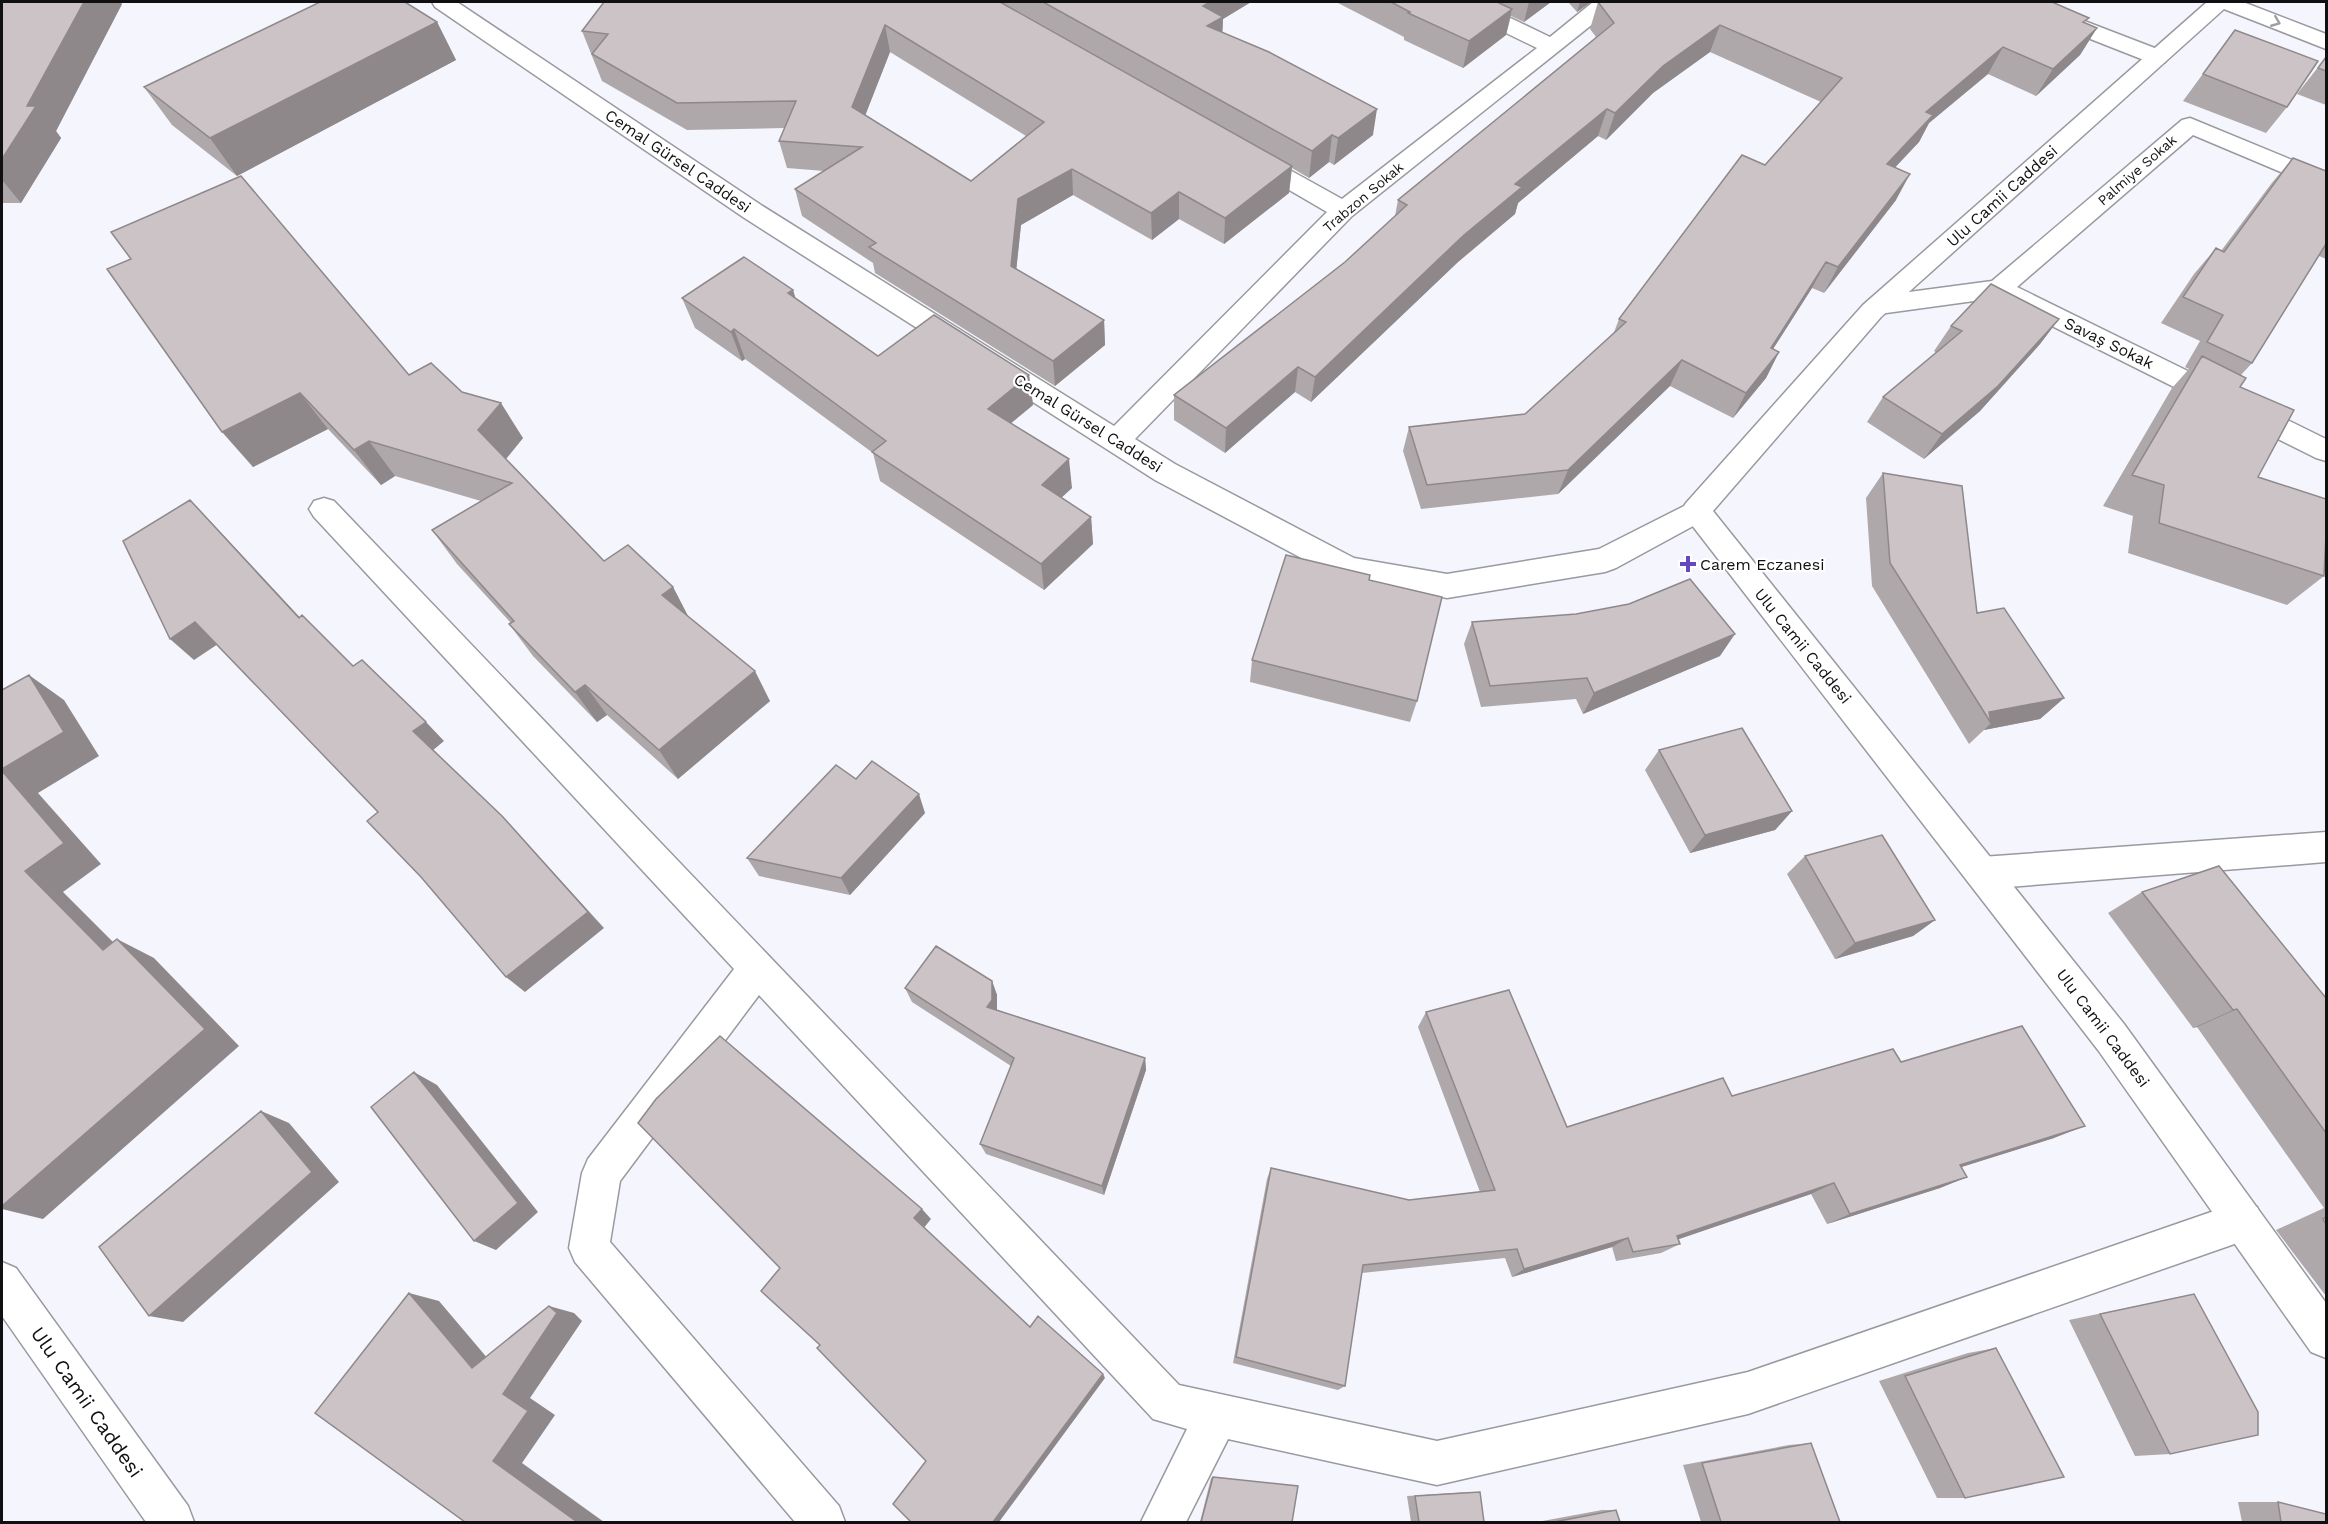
<svg xmlns="http://www.w3.org/2000/svg" width="2328" height="1524" font-family="'Work Sans',sans-serif">
	<style>
		.lines { fill: none; stroke-linecap: round; stroke-linejoin: round }
		.street-casing { stroke: #9999a0; stroke-width: 3 }
		.secondary-casing { stroke: #9999a0; stroke-width: 3 }
		.street { fill: #fff; fill-rule: evenodd }
		.secondary { fill: #fff; fill-rule: evenodd }
		.wall { fill: #afa8aa; fill-rule: evenodd }
		.shaded-wall { fill: #8e888b }
		.building { fill: #cbc3c6; stroke: #8e888b; stroke-width: 1.5; fill-rule: evenodd }
		.oneway { stroke: #9f9fa0 }
		.poi-dot { fill: #6547c0; stroke: #fff; stroke-width: 2 }
		.labels { text-anchor: middle; dominant-baseline: central; stroke-width: 4.5; stroke-linejoin: round; paint-order: stroke }
		.far-street-label { font-size: 14px; fill: #101012; stroke: #fff }
		.street-label { font-size: 16px; fill: #101012; stroke: #fff }
		.poi-label { font-size: 16px; fill: #101012; stroke: #fff; text-anchor: start }
		.near-street-label { font-size: 20px; fill: #101012; stroke: #fff }
	</style>
	<rect width="100%" height="100%" fill="#f5f6fd"/>
	<g class="lines">
		<defs>
			<path id="street" d="M432,2H457L761,205L1114,426L1327,212L1243,163L1239,158L1243,153L1251,150L1259,153L1342,199L1537,48L1453,7L1451,2H1477L1550,37L1593,2H1616L1614,7L1352,216L1135,439L1175,464L1354,558L1447,574L1599,549L1696,500L1706,503L1711,511L1706,519L1616,568L1605,572L1447,598L1337,577L1155,480L743,217L435,7Z
				M2006,2H2035L2165,52L2168,57L2165,62L2157,64L2149,62L2009,7Z
				M2190,118L2326,174V191L2193,135L2017,287L2326,439V461L2316,458L1996,298L1879,314L1870,311L1866,305L1870,299L1879,296L1992,281L2182,120Z
				M324,498L334,501L1179,1385L1437,1441L1748,1372L2243,1201L2257,1207L2263,1221L2257,1235L2243,1241L1748,1414L1437,1485L1228,1439L1186,1522H1141L1187,1429L1153,1419L759,995L620,1181L610,1242L839,1506L845,1522H795L575,1262L569,1248L582,1173L588,1159L734,969L314,517L309,509L314,501Z
				M2326,832V862L1982,889L1970,884L1965,873L1970,862L1982,857Z"/>
			<path id="secondary" d="M2207,2H2243L2326,34V49L2224,9L1881,317L1713,511L2124,1024L2326,1303V1358L2311,1352L2098,1050L1681,511L1686,503L1863,305Z
				M2,1262L16,1268L188,1506L194,1522H146L2,1316Z"/>
		</defs>
		<!-- street casing -->
		<use href="#street" class="street-casing"/>
		<!-- secondary casing -->
		<use href="#secondary" class="secondary-casing"/>
		<!-- street -->
		<use href="#street" class="street"/>
		<!-- secondary -->
		<use href="#secondary" class="secondary"/>
	</g>
	<!-- wall -->
	<path class="wall" d="M2,2H120L122,4L56,131L61,138L21,203H2Z
		M604,2H1251L1223,19L1222,33L1373,135L1334,165L1329,162L1309,178L1292,168L1289,193L1224,244L1179,219L1152,240L1073,195L1021,225L1016,269L1104,320L1105,345L1055,386L875,273L873,263L802,216L795,189L824,171L787,168L779,141L785,128L687,130L602,81L582,31ZM890,52L1026,136L971,181L865,115Z
		M1336,2H1551L1524,22L1511,16L1506,35L1463,68L1404,40V37Z
		M1568,2H1591L1577,12Z
		M1598,2L2085,23L2097,28L2080,55L2036,96L1988,74L1929,123L1919,142L1895,167L1896,200L1824,293L1812,288L1773,349L1779,352L1766,378L1733,418L1670,386L1558,494L1421,509L1403,451L1409,427L1525,414L1613,335L1619,319L1765,165L1821,102L1710,52L1653,93L1606,140L1598,136L1518,203L1515,214L1458,262L1311,402L1295,392L1225,453L1174,420V395L1345,262L1395,216L1398,200L1596,37L1590,29Z
		M437,22L456,60L237,176L172,125L144,87Z
		M2235,30L2287,107L2266,133L2183,101Z
		M2326,57V105L2297,94Z
		M2293,158L2326,171V259L2319,256L2252,363L2241,375L2240,387L2258,477L2324,576L2287,605L2128,553L2133,516L2103,506L2172,388L2189,369L2185,367L2200,341L2161,323L2194,274L2216,248L2221,251L2271,184Z
		M107,269L409,375L462,392L523,438L506,459L604,561L673,587L688,616L770,701L678,779L607,715L597,722L533,656L509,624L511,623L457,564L432,530L481,501L395,476L381,485L328,429L253,467Z
		M793,290L795,297L878,356L1029,375L1033,405L1011,423L1072,488L1061,497L1091,517L1093,544L1044,590L880,481L873,453L745,359L742,361L695,328L682,298Z
		M2059,319L2040,344L1980,411L1924,459L1867,422L1883,397L1937,353L1934,351L1951,326Z
		M1883,473L1977,613L2064,698L2040,719L1984,730L1969,744L1872,586L1866,498Z
		M1369,580L1417,701L1410,722L1250,682L1252,660Z
		M1472,622L1720,656L1583,714L1576,699L1481,707L1464,644Z
		M1659,750L1792,811L1775,830L1690,853L1645,770Z
		M856,779L925,813L850,895L759,876L747,858Z
		M1805,856L1935,920L1913,936L1835,959L1787,874Z
		M2142,892L2326,998V1296L2276,1230L2324,1208L2197,1027L2193,1028L2108,913Z
		M992,981L997,995V1010L1145,1058L1146,1070L1104,1195L986,1154L980,1144L1011,1066L912,1002L905,988Z
		M1426,1012L1567,1127L1732,1096L1901,1062L2054,1138L1961,1167L1967,1177L1940,1188L1827,1224L1811,1194L1678,1239L1680,1244L1661,1253L1616,1261L1612,1247L1512,1277L1505,1258L1362,1273L1345,1386L1338,1390L1233,1363L1267,1179L1271,1168L1409,1200L1480,1192L1418,1027Z
		M2194,1294L2170,1454L2135,1456L2069,1320Z
		M1996,1348L1965,1498H1937L1879,1381L1968,1353Z
		M1811,1443L1840,1522H1701L1683,1465L1789,1445Z
		M1213,1477L1292,1522H1200L1211,1478Z
		M1469,1492L1484,1522H1411L1407,1496Z
		M2238,1502H2278L2326,1522H2242Z
		M1602,1510H1616L1620,1522H1537Z"/>
	<!-- shaded-wall -->
	<path class="shaded-wall" d="M84,2H120L122,4L56,131L61,138L21,203L2,180V159L27,106Z
		M1210,2H1251L1223,19L1222,43L1207,53L1203,6Z
		M1529,2H1551L1524,22Z
		M1580,2H1591L1577,12Z
		M1512,9L1506,35L1463,68L1469,41Z
		M437,22L456,60L237,176L210,138Z
		M885,25L890,52L858,134L852,107Z
		M1720,25L1710,52L1653,93L1606,140L1615,113L1663,66Z
		M2097,28L2080,55L2036,96L2053,69Z
		M2003,47L1988,74L1929,123L1919,142L1873,191L1887,164L1926,112Z
		M1377,109L1373,135L1334,165L1338,138Z
		M1607,109L1598,136L1518,203L1515,214L1458,262L1311,402L1315,377L1515,184Z
		M1332,135L1329,162L1309,178L1312,151Z
		M1292,166L1289,193L1224,244L1225,218Z
		M1072,169L1073,195L1021,225L1014,292L1011,266L1018,199Z
		M1910,174L1896,200L1824,293L1838,267Z
		M1179,192V219L1152,240L1151,213Z
		M1826,262L1812,288L1757,374L1771,348Z
		M793,290L802,320L788,293Z
		M2059,319L2040,344L1980,411L1924,459L1942,434Z
		M1104,320L1105,345L1055,386L1053,361Z
		M734,329L745,359L742,361L731,332Z
		M1779,352L1766,378L1733,418L1746,393Z
		M1682,360L1670,386L1558,494L1568,470Z
		M1298,367L1295,392L1225,453L1226,428Z
		M1029,375L1033,405L993,438L988,409Z
		M300,393L328,429L253,467L222,432Z
		M501,403L523,438L501,465L478,430Z
		M369,441L395,476L381,485L354,450Z
		M1069,459L1072,488L1045,513L1042,485Z
		M190,500L212,523L320,639L299,618Z
		M1091,517L1093,544L1044,590L1041,564Z
		M673,587L690,620L662,595Z
		M195,622L218,644L194,660L170,639Z
		M1735,634L1720,656L1583,714L1594,693Z
		M755,671L770,701L678,779L659,750Z
		M29,675L64,700L99,756L38,793L101,864L63,892L140,969L103,950L25,871L2,769Z
		M585,685L607,715L597,722L575,692Z
		M2064,698L2040,719L1984,730L1991,723L1989,712Z
		M426,722L444,741L432,751L413,731Z
		M919,794L925,813L850,895L841,878Z
		M1792,811L1775,830L1690,853L1705,835Z
		M502,816L604,928L525,992L506,977Z
		M1935,920L1913,936L1835,959L1855,943Z
		M117,939L154,958L239,1046L43,1219L2,1209V1206Z
		M992,981L997,995V1013L987,1007Z
		M2237,1009L2197,1027L2193,1028L2233,1010Z
		M1145,1058L1146,1070L1104,1195L1102,1186Z
		M414,1072L437,1085L538,1212L496,1250L474,1241Z
		M261,1111L289,1123L339,1182L183,1322L149,1316Z
		M2085,1126L2054,1138L1933,1176L1960,1165Z
		M1967,1177L1940,1188L1827,1224L1850,1214Z
		M1834,1183L1811,1194L1659,1246L1677,1236Z
		M922,1209L931,1219L923,1229L914,1218Z
		M1628,1238L1612,1247L1512,1277L1524,1269Z
		M409,1293L439,1301L500,1373L472,1368Z
		M549,1306L574,1313L582,1321L530,1398L555,1415L522,1463L604,1522H577L493,1461L503,1394Z
		M1103,1374L1105,1378L999,1522H993Z"/>
	<!-- building -->
	<path class="building" d="M2,2H84L27,106H36L2,159Z
		M320,2H405L437,22L210,138L144,87Z
		M604,2H1000L1292,166L1225,218L1179,192L1151,213L1072,169L1018,199L1011,266L1104,320L1053,361L869,247L876,243L795,189L862,147L779,141L796,101L677,103L592,54L608,34L582,31ZM885,25L1044,122L971,181L852,107Z
		M1043,2H1210L1203,6L1223,17L1207,26L1269,52L1377,109L1338,138L1332,135L1312,151Z
		M1391,2H1497L1512,9L1469,41L1408,13L1410,12Z
		M1598,2H2052L2089,18L2083,22L2097,28L2053,69L2003,47L1926,112L1933,115L1887,164L1910,174L1838,267L1826,262L1771,348L1779,352L1746,393L1682,360L1568,470L1427,485L1409,427L1525,414L1626,322L1619,319L1742,155L1765,165L1842,78L1720,25L1663,66L1615,113L1607,109L1515,184L1522,187L1464,235L1315,377L1298,367L1226,428L1174,395L1345,262L1407,205L1398,200L1614,23Z
		M2235,30L2318,61L2287,107L2203,74Z
		M2326,57V71L2318,68Z
		M2293,158L2326,171V244L2252,363L2207,342L2223,315L2183,297L2216,248L2224,252Z
		M241,176L409,375L431,363L462,392L501,403L478,430L604,561L628,545L673,587L662,595L755,671L659,750L585,685L575,692L509,624L514,621L432,530L512,483L369,441L354,450L300,393L222,432L107,269L131,259L111,232Z
		M744,257L793,290L788,293L878,356L934,315L1029,375L988,409L1069,459L1042,485L1091,517L1041,564L872,452L886,441L734,329L731,332L682,298Z
		M1991,284L2059,319L1998,386L1942,434L1883,397L1962,331L1951,326Z
		M2202,356L2246,378L2240,387L2294,410L2258,477L2326,499V535L2324,576L2159,523L2164,485L2132,475Z
		M1883,473L1962,486L1977,613L2004,608L2064,698L1989,712L1991,723L1890,563Z
		M190,500L299,618L302,615L353,666L362,660L426,722L413,731L502,816L588,912L506,977L421,877L367,821L378,812L195,622L170,639L123,541Z
		M1286,555L1370,575L1369,580L1442,597L1417,701L1252,660Z
		M1690,579L1735,634L1594,693L1587,678L1490,686L1472,622L1576,614L1629,604Z
		M29,675L64,732L2,769V690Z
		M1742,728L1792,811L1705,835L1659,750Z
		M872,761L919,794L841,878L747,858L836,765L856,779Z
		M2,771L64,843L25,871L103,950L117,939L205,1029L2,1206Z
		M1882,835L1935,920L1855,943L1805,856Z
		M2219,866L2326,998V1133L2237,1009L2233,1010L2142,892Z
		M936,946L992,981V1000L987,1007L1145,1058L1102,1186L980,1144L1014,1058L905,988Z
		M1509,990L1567,1127L1723,1078L1732,1096L1893,1049L1901,1062L2022,1026L2085,1126L1960,1165L1967,1177L1850,1214L1834,1183L1677,1236L1680,1244L1633,1252L1628,1238L1524,1269L1517,1249L1363,1265L1345,1386L1236,1357L1271,1168L1409,1200L1495,1190L1426,1012Z
		M720,1036L922,1209L914,1218L1030,1327L1038,1316L1103,1374L993,1522H911L893,1504L926,1461L817,1348L820,1345L761,1291L780,1268L638,1123L656,1099Z
		M414,1072L518,1203L474,1241L371,1107Z
		M261,1111L312,1172L149,1316L99,1247Z
		M2326,1217V1224L2323,1219Z
		M409,1293L472,1368L549,1306L557,1313L503,1394L528,1411L493,1461L577,1522H465L315,1413Z
		M2194,1294L2258,1412V1435L2170,1454L2100,1314Z
		M1996,1348L2064,1477L1965,1498L1905,1376Z
		M1811,1443L1840,1522H1721L1702,1463Z
		M1213,1477L1298,1486L1292,1522H1201Z
		M1480,1492L1484,1522H1419L1415,1496Z
		M2278,1502L2326,1514V1522H2281Z
		M1616,1510L1620,1522H1554Z"/>
	<!-- one-way arrows -->
	<defs><path id="oneway-chevron" d="M-2-3.5L2.5 0L-2 3.5" fill="none" stroke-width="1.6" stroke-linecap="round" stroke-linejoin="round" transform="scale(1.5)"/></defs>
	<use class="oneway" href="#oneway-chevron" transform="translate(2276 22) rotate(22)"/>
	<!-- markers -->
	<path class="poi-dot" d="M1685 555h6v6h6v6h-6v6h-6v-6h-6v-6h6z"/>
	<g class="labels">
		<!-- far-street labels -->
		<g class="far-street-label">
			<text transform="translate(2137 170) rotate(-41)">Palmiye Sokak</text>
			<text transform="translate(1363 197) rotate(-40)">Trabzon Sokak</text>
		</g>
		<!-- street labels -->
		<g class="street-label">
			<text transform="translate(678 161) rotate(34)">Cemal Gürsel Caddesi</text>
			<text transform="translate(2002 196) rotate(-42)">Ulu Camii Caddesi</text>
			<text transform="translate(2109 343) rotate(26)">Savaş Sokak</text>
			<text transform="translate(1088 423) rotate(32)">Cemal Gürsel Caddesi</text>
			<text transform="translate(1803 646) rotate(51)">Ulu Camii Caddesi</text>
			<text transform="translate(2103 1028) rotate(53)">Ulu Camii Caddesi</text>
		</g>
		<!-- poi labels -->
		<g class="poi-label">
			<text x="1700" y="564">Carem Eczanesi</text>
		</g>
		<!-- near-street labels -->
		<g class="near-street-label">
			<text transform="translate(87 1402) rotate(55)">Ulu Camii Caddesi</text>
		</g>
	</g>
	<!-- border -->
	<rect width="2328" height="1524" fill="none" stroke="#101012" stroke-width="6"/>
</svg>
